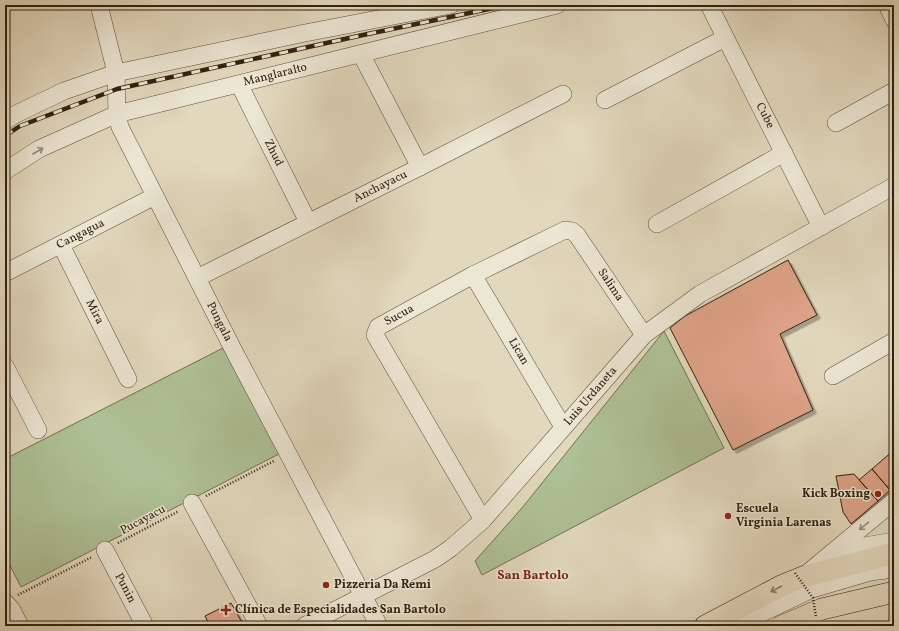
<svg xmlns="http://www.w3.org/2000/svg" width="899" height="631" font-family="Vollkorn,serif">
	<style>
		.green { fill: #aec095; stroke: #707052 }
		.building { fill: #e0a48a; stroke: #312110; filter: url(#shadow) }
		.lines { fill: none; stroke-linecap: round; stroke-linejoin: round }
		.minor-casing { stroke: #5d4f3b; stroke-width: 18 }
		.major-casing { stroke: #312110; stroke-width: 22 }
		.path { stroke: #312110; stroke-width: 2.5; stroke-dasharray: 1 2; stroke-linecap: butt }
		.minor { stroke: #ece6d4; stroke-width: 17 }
		.major { stroke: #e2d8bd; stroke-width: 21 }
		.rail-casing { stroke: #312110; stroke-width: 4.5 }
		.rail { stroke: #ece6d4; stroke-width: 3; stroke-dasharray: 9; stroke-linecap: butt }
		.path-bridge { stroke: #312110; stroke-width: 2.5; stroke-dasharray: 1 2; stroke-linecap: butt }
		.oneway { stroke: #988d7c }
		.oneway2 { stroke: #8a7c66 }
		.poi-dot { fill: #8f2418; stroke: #ece6d4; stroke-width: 1.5 }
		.labels { text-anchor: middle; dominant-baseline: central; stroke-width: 3; stroke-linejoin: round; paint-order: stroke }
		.street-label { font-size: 12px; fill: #312110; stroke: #ece6d4 }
		.poi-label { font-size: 12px; font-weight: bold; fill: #312110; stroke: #ece6d4; text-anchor: start }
		.neighbourhood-label { font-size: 13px; font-weight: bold; fill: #7a1f14; stroke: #ece6d4 }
	</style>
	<defs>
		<filter id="shadow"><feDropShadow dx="3.5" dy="3.5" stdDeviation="0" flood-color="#0004"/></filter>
	</defs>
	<rect width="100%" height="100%" fill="#e2d8bd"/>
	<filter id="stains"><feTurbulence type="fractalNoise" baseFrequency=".005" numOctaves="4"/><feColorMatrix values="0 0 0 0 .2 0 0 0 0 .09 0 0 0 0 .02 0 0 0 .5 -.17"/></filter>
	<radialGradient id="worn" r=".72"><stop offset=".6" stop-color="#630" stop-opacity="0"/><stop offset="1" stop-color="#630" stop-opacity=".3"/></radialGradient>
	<!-- green -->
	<path class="green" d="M664,331L724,448L482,575L475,561L522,508Z
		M223,348L279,454L21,587L5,556V459Z"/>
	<!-- building -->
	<path class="building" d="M788,260L817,315L780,334L813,410L733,450L670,328L685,316Z
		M894,450V487L890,490L872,469Z
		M872,469L890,490L878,501L859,480Z
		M854,474L878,501L851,524L843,512L836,476Z
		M231,603L244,626H210L205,616Z"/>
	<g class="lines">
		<defs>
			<g id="minor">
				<path id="s1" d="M99,5L116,73L117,114L120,127L234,351L379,626"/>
				<path id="s2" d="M709,5L821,227"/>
				<path d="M887,5L894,20"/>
				<path d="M361,54L420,167"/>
				<path id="s3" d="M239,84L308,222"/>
				<path d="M605,100L725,38"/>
				<path d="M5,121L16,114L64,91L116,73L305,33L451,5"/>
				<path d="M836,123L894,91"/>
				<path id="s4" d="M5,171L39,149L117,114L557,5"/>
				<path d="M657,224L784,153"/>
				<path id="s5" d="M61,245L128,379"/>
				<path id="s6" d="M5,273L155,196"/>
				<path id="s7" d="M473,275L563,427"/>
				<path id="s8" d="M197,278L420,167L563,94"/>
				<path d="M5,366L38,430"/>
				<path d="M833,376L894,341"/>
				<path d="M192,503L259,626"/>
				<path id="s9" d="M483,520L375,335L378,327L473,275L565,230L572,231L577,235L644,335"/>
				<path id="s10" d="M105,550L145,626"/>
				<path d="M835,551L894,541"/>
				<path d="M804,576L894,501"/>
				<path d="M5,602L12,610L20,626"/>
				<path id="s11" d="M304,626L435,559L451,548L483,520L644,335L700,294L894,186"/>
				<path d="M735,626L812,589L870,572L894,569"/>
			</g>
			<path id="major" d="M705,626L781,586L803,577L894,553
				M782,626L822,609L894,592"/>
		</defs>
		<!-- minor casing -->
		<use href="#minor" class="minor-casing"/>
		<!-- major casing -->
		<use href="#major" class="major-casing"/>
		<!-- path -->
		<path class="path" d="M206,496L274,461
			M118,543L179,511
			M18,595L92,557"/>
		<!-- minor -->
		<use href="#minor" class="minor"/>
		<!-- major -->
		<use href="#major" class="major"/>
		<defs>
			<path id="rail" d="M5,136L20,126L117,89L363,35L508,5"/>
		</defs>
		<!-- rail casing -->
		<use href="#rail" class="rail-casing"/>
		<!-- rail -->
		<use href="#rail" class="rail"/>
		<!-- path-bridge -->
		<path class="path-bridge" d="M795,573L813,598L816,617"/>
	</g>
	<!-- one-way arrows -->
	<defs><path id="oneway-shaft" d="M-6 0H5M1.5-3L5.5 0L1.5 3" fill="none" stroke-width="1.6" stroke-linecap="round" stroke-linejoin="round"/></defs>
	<g class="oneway">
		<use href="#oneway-shaft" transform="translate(38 151) rotate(-30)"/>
		<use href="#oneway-shaft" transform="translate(864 526) rotate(140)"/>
	</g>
	<use class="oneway2" href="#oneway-shaft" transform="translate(776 589) rotate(152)"/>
	<!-- markers -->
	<g class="poi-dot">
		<circle cx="878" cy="494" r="4"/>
		<circle cx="728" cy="516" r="4"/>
		<circle cx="326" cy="585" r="4"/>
		<path d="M224 604h4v4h4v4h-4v4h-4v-4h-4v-4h4z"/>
	</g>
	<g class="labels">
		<!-- street labels -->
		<g class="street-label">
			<text stroke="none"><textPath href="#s4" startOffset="289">Manglaralto</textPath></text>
			<text stroke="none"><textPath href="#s2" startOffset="124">Cube</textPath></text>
			<text stroke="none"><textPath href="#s3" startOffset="77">Zhud</textPath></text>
			<text stroke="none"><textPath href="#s8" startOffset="205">Anchayacu</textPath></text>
			<text stroke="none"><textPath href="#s6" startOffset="85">Cangagua</textPath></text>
			<text stroke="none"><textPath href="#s9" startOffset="507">Salima</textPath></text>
			<text stroke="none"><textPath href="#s5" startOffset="75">Mira</textPath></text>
			<text stroke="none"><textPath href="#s9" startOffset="247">Sucua</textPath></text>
			<text stroke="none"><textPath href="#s1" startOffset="343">Pungala</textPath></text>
			<text stroke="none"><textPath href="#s7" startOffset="89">Lican</textPath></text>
			<text stroke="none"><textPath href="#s11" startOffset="373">Luis Urdaneta</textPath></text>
			<text transform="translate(143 520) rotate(-28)">Pucayacu</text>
			<text stroke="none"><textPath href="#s10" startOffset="43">Punin</textPath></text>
		</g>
		<!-- poi labels -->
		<g class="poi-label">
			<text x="870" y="494" text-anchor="end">Kick Boxing</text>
			<text x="736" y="509">Escuela<tspan x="736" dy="14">Virginia Larenas</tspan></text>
			<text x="334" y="585">Pizzeria Da Remi</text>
			<text x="235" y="610">Clínica de Especialidades San Bartolo</text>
		</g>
		<!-- neighbourhood labels -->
		<g class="neighbourhood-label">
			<text x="533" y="576">San Bartolo</text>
		</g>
	</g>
	<!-- margin -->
	<rect width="899" height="631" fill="none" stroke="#e2d8bd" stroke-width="20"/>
	<rect x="6" y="6" width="887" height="619" fill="none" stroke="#312110" stroke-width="2"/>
	<rect x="10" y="10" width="879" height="611" fill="none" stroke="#312110"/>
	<rect width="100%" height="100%" filter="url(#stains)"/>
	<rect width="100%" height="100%" fill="url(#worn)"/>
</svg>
